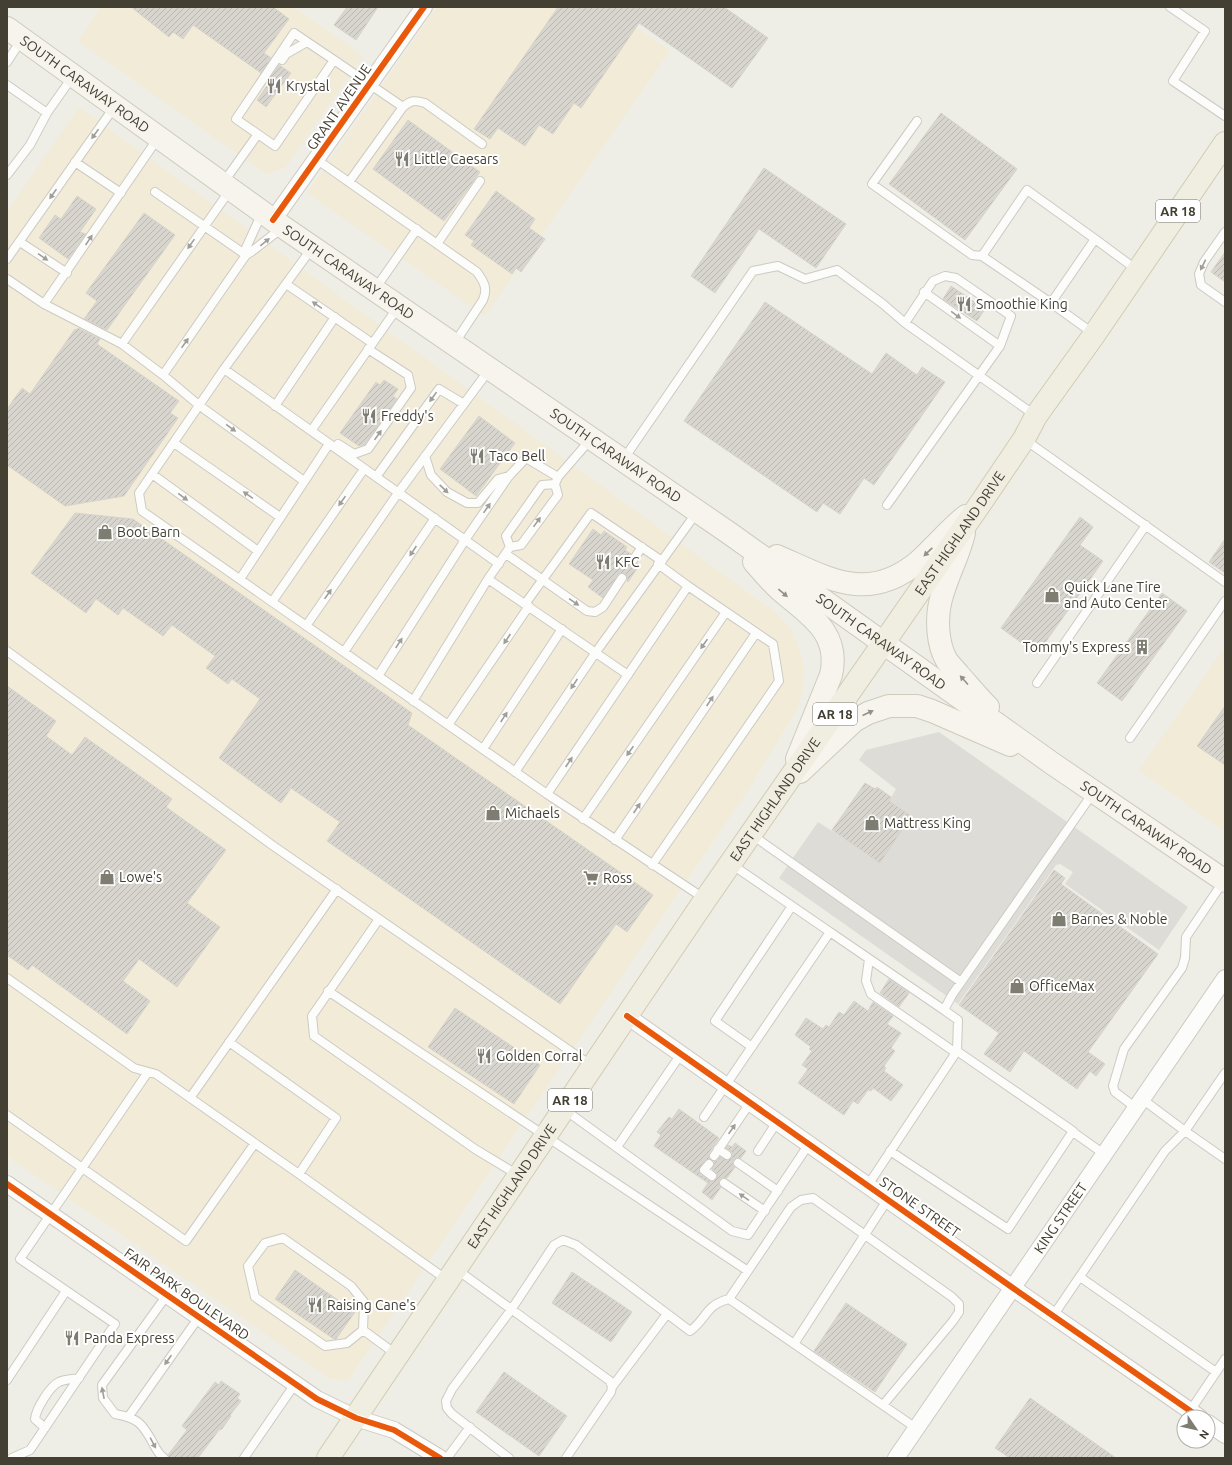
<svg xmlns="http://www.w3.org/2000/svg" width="1232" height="1465" font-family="Ubuntu,sans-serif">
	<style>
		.commercial { fill: #f2ebd7 }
		.parking { fill: #dddcd6 }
		.building { fill: url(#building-hatch); stroke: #d6d4cc }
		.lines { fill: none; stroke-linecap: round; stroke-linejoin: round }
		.lane-casing { stroke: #cccac3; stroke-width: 10 }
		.street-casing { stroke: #cccac3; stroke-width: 18 }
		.secondary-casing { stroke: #cdcbbc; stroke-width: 24 }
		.primary-casing { stroke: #d1ccb2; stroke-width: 24 }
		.lane { stroke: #fcfcfb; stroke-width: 8 }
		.street { stroke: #fcfcfb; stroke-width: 16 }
		.secondary { stroke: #f6f4ec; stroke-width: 22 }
		.primary { stroke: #f0ede1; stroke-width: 22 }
		.cycleway-casing { stroke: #fff; stroke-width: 8 }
		.cycleway { stroke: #e8590c; stroke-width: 6 }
		.oneway { fill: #a09e96 }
		.oneway2 { fill: #949086 }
		.labels { text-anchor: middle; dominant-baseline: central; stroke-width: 4; stroke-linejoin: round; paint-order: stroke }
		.shield { fill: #fff; stroke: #7b7970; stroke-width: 1 }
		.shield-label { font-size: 13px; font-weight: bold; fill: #433f32 }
		.street-label { font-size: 14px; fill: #433f32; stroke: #fff }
		.poi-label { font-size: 14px; fill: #433f32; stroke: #fff; text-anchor: start }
	</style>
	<defs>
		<pattern id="building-hatch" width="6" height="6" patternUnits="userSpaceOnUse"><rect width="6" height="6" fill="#d7d5ce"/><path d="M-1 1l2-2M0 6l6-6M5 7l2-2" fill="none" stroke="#bab8b1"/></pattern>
	</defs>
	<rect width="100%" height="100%" fill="#eeede6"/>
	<!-- commercial -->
	<path class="commercial" d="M101,7H294L363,56L285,168L266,174L78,41Z
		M437,7H607L670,51L485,316L307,193Z
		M79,107L775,612L790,628L799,648L804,669L802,692L798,708L748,790L349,1379L341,1381L331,1379L7,1156V212Z
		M1225,647V832L1139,770Z"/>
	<!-- parking -->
	<path class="parking" d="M939,732L1188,907L1159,950L1065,884L1073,872L1060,864L1056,865L958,1004L779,878L818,822L880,862L911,816L889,801L896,789L859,760L866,750Z"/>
	<!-- building -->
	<path class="building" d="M131,7H273L289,19L264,53L271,58L261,73L193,25L183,39L173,32L169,37Z
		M347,7H378L356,40L334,25Z
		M558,7H724L768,38L732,88L639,23L581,108L574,103L553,134L539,125L525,146L498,128L490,139L474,129Z
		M279,65L291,73L266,107L257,100L271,80L269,79Z
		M941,113L1017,169L965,240L889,184Z
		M408,120L480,172L444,221L373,169Z
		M764,168L846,224L816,268L759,229L715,293L691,276Z
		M496,191L535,219L529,228L545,239L521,272L516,268L512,274L471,245L474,241L465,235Z
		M77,196L96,209L80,232L86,234L68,259L39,238L55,215L61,219Z
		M144,213L175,235L107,330L84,319L97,301L86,293Z
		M1225,252V282L1211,272Z
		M951,286L985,309L977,321L943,299Z
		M765,302L872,374L886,353L917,375L922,367L945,382L874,485L864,478L840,514L823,503L817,512L684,421Z
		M78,328L100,339L97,344L179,401L170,413L178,418L124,496L65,506L7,465V409L22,388L30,394L75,329L76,330Z
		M384,380L398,389L393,396L397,399L365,444L359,446L340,433L376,382L380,385Z
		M479,416L515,443L476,496L440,469Z
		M75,513L133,519L412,713L408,725L653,895L627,932L616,924L560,1004L327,841L340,822L291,788L281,803L219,758L260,699L232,679L228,684L206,668L215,656L172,625L163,636L123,608L118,615L96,599L86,613L31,573Z
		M1080,517L1093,527L1080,545L1103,561L1037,654L1001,628Z
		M593,529L601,535L604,531L627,547L625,550L631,554L628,559V563L632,565L638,563L640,564L628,582L627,581V576L625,574L622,573L618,575L603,598L588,587L593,580L569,564Z
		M1225,539V573L1209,562Z
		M1162,593L1187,611L1122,701L1097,683Z
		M7,686L56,721L46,736L72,755L85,737L172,799L166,807L226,850L187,903L220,927L177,987L139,959L123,981L150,1001L127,1034L32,965L28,970L7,955Z
		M1225,706V765L1197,746Z
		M865,783L875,789L877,787L891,797L889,801L911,816L880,863L832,830Z
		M1054,870L1065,878L1061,884L1158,954L1088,1052L1105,1064L1096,1076L1090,1071L1077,1089L1024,1051L1010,1072L984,1054L999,1033L959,1005Z
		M889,979L909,993L899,1007L880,993Z
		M854,1001L868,1011L873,1002L893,1016L887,1024L901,1033L891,1048L895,1051L884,1066L886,1068L884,1071L903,1085L891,1101L873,1088L871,1091L868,1090L858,1104L853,1101L844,1115L798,1083L808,1069L802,1065L812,1051L809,1049L811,1047L795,1035L806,1018L823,1029L826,1025L829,1027L839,1012L844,1015Z
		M455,1008L540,1065L514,1104L428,1047Z
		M679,1109L719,1138L709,1153V1159L705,1160L699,1169L700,1174L709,1180L714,1181L717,1177V1174L712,1169L714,1165V1161H717L720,1157L727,1160L732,1158V1152L726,1148L728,1145L732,1147L735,1143L746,1151L741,1158H736L733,1160V1165L735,1167L727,1178H722L719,1180V1185L721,1187L712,1200L702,1192L708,1183L654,1146L661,1135L657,1132L669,1117L672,1119Z
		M295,1270L355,1312L336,1339H334L275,1299Z
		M572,1272L632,1312L611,1342L552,1303Z
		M846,1303L907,1344L875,1392L814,1351Z
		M504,1372L567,1416L539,1456L476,1412Z
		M221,1381L240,1394L237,1398L241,1401L230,1415L231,1416L222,1429L219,1430L198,1458H169L168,1455L187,1430L182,1426L215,1382L219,1385Z
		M1030,1398L1116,1458H1010L995,1448Z"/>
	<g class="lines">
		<defs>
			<path id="lane" d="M1170,7L1205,31L1173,81L1225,116
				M294,33L334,60L275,146L236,119Z
				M282,60L286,54L307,42
				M334,60L403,107
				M7,62L22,39
				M7,85L47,113L73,76
				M917,121L872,184L972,255L982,256
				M158,138L44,304L122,344L163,375L200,406L304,481
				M316,159L477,272C484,282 488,288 483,300L454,344
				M75,162L121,193
				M7,175L30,145L47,113
				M349,182L403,107C411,100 415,100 425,103L482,144
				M223,183L258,134
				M155,192L246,255
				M1225,232L1204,262L1199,274L1201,285L1225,302
				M20,242L67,273
				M437,244L480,181
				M312,248L224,369L139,493L142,511L547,794L705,899
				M246,255V248L262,213
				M7,259L115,106
				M7,279L44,304
				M286,284L372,343
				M375,289L417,229
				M924,292L1000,346
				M1051,303L982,256L1027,190L1095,239
				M1094,334L1051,303L1095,239L1137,270
				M122,344L230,190
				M224,369L499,564
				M163,375L246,255L251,252L282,228
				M275,406L335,317
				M311,431L398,307
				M1024,439L1225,582
				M174,443L280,517
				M338,444L354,454L368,449L411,388L408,375L368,349
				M425,456L431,475L447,492L467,503H478L498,479L509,476
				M623,460L753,271L778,266L805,279L837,270L883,304L905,323L1036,416
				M152,474L258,551
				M376,477L439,389L464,404
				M887,505L1000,346L1011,316L956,278L945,276L933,281L905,323
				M510,547L521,545L558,495L555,484L558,477L590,440
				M506,554L587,611L595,612L603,607L622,578
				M633,560L642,547
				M658,564L688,586
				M240,579L329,444
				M488,579L628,675
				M272,602L364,469
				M525,604L591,513L662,561
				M306,626L398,493L489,370
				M7,651L272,845L592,1066
				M344,652L435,518
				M378,676L465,540L509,476L526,458L558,477
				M1037,683L1146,525
				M413,701L488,579L510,547L506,536L542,485L555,484
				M448,725L529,606
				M1130,738L1225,601
				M483,749L562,629
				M515,772L596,652L697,512
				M547,794L688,586L773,644L779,681L652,865
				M583,819L726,612
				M752,835L961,982
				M615,840L756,633
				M379,919L312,1016L314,1036L475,1149L518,1175
				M830,932L944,1010
				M869,959L866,981L871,994L956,1053
				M7,978L134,1068L156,1074L299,1174L447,1280
				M328,991L748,1271
				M229,1042L336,1118L299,1174
				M752,1047L715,1021L792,906
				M190,1098L337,889
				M1142,1099L1185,1131L1225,1159
				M1136,1108L1115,1092L1113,1086L1124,1049L1182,968L1185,958L1186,937L1223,882
				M565,1110L732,1231L748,1235L809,1144
				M7,1115L186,1241L255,1143
				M704,1117L830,932L731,864
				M1073,1132L1104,1154
				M617,1147L681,1054
				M718,1149L727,1155
				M758,1151L777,1122
				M890,1151L1008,1229L1073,1131L957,1051
				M714,1156L750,1103
				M738,1163L778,1191
				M709,1164L704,1170L712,1176
				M724,1183L765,1211
				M868,1185L957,1051L958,1020L944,1010L952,995L1093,793
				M456,1269L610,1381L612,1387L611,1392L566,1458
				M1080,1277L1216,1372
				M729,1299L916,1428
				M1053,1316L1165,1151L1185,1131L1225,1073
				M363,1330L347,1343L325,1346L255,1297L248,1266L265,1243L283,1238L351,1286L364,1302L363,1330L397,1355
				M794,1344L888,1199
				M7,1380L66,1291
				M612,1387L667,1314
				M1190,1411L1225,1359
				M129,1416L199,1317
				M45,1428L35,1419C36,1409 50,1386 59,1382C65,1379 73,1379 79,1378
				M12,1458L30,1450L115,1324L20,1259L148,1072
				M164,1458C158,1454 156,1449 153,1443C142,1423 138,1418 115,1414L103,1398L102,1385L167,1295
				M244,1458L295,1384
				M447,1458L470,1427
				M509,1458L452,1414L447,1408L446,1401L452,1389L511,1310L554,1245L563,1240L576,1245L690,1331C707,1319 705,1305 729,1299L791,1207L801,1200L813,1198L952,1297L959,1304V1312L953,1321L883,1405"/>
			<g id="street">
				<path d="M273,220L424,7"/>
				<path d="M627,1016L1013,1288L1199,1417"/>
				<path d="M7,1184L317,1399L356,1418L394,1430L440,1458"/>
				<path d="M1208,1423L1225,1435"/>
				<path id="s1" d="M896,1458L1225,978"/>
			</g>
			<g id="secondary">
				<path id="s2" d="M7,28L283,227L729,533L1053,764L1225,881"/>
				<path d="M964,533C959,555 947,576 941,599C936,618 937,644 947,661C951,666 956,671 959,675C969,686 978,697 988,707"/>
				<path d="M777,556C828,578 867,604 918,562C935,547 949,529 966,516"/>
				<path d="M754,562C762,571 770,581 779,589C807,614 841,631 831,675L797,759"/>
				<path d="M800,772L854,721L868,713L889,706H917L932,711L1010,745"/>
			</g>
			<g id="primary">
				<path id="s3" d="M328,1458L705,900L978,507L1024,439L1036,416L1094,335L1225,143"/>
			</g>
		</defs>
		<!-- lane casing -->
		<use href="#lane" class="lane-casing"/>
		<!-- street casing -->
		<use href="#street" class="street-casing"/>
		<!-- secondary casing -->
		<use href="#secondary" class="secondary-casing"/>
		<!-- primary casing -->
		<use href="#primary" class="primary-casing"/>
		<!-- lane -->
		<use href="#lane" class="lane"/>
		<!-- street -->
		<use href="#street" class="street"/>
		<!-- secondary -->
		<use href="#secondary" class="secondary"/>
		<!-- primary -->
		<use href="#primary" class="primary"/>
		<defs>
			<path id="cycleway" d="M273,220L424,7
				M627,1016L1013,1288L1199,1417
				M7,1184L317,1399L356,1418L394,1430L440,1458"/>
		</defs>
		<!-- cycleway casing -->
		<use href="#cycleway" class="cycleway-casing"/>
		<!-- cycleway -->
		<use href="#cycleway" class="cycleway"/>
	</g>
	<!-- one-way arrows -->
	<defs><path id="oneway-solid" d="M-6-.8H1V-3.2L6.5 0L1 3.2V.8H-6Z"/></defs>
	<g class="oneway">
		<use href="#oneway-solid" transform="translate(95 134) rotate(126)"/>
		<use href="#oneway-solid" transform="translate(53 194) rotate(125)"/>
		<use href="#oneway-solid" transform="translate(89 240) rotate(-56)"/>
		<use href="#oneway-solid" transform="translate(265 242) rotate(-39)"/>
		<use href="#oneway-solid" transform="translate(191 244) rotate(125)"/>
		<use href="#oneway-solid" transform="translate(43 257) rotate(34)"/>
		<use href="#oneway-solid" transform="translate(1203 265) rotate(116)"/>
		<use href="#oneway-solid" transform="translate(317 305) rotate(-145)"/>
		<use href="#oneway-solid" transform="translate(956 315) rotate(36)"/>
		<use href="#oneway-solid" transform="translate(185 343) rotate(-55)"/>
		<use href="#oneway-solid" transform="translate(433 397) rotate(126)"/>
		<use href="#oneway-solid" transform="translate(231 428) rotate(36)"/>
		<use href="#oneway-solid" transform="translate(378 435) rotate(-55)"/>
		<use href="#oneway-solid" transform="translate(444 489) rotate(44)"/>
		<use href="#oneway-solid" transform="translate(248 495) rotate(-145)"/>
		<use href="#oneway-solid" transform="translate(183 497) rotate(36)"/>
		<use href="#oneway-solid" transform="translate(342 501) rotate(125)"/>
		<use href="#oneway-solid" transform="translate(487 508) rotate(-55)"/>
		<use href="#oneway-solid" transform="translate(537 522) rotate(-54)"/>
		<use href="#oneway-solid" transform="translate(413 551) rotate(124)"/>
		<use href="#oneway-solid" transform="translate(328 594) rotate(-55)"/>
		<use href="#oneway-solid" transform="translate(574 602) rotate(34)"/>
		<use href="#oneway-solid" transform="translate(507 639) rotate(124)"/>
		<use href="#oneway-solid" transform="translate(399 643) rotate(-57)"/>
		<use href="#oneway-solid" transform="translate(704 644) rotate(125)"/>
		<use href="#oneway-solid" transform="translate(574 684) rotate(124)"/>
		<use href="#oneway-solid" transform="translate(710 701) rotate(-56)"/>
		<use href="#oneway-solid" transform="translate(504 717) rotate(-57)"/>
		<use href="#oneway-solid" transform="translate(630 751) rotate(125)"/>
		<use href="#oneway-solid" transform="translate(569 762) rotate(-56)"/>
		<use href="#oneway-solid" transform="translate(637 808) rotate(-56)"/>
		<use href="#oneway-solid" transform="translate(732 1129) rotate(-55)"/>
		<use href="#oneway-solid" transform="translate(744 1197) rotate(-146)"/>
		<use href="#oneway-solid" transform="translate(168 1360) rotate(125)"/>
		<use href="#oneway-solid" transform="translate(103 1393) rotate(-101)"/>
		<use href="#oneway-solid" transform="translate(153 1443) rotate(62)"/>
	</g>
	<g class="oneway2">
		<use href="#oneway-solid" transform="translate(928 552) rotate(136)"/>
		<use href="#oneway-solid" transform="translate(783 593) rotate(40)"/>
		<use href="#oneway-solid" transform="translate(964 680) rotate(-132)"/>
		<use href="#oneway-solid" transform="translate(868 713) rotate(-25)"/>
	</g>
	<!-- icons -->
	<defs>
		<symbol id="restaurant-bare" viewBox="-9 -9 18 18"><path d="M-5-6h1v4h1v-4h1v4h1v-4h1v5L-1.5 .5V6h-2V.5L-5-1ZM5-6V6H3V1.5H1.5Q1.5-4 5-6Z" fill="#7f7c71" stroke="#fff" stroke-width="2.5" paint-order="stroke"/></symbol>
		<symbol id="shop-bare" viewBox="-9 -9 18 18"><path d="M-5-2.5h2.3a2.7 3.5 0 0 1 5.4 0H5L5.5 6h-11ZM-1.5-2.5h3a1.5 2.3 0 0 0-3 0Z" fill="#7f7c71" stroke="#fff" stroke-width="2.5" paint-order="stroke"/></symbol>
		<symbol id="building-bare" viewBox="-9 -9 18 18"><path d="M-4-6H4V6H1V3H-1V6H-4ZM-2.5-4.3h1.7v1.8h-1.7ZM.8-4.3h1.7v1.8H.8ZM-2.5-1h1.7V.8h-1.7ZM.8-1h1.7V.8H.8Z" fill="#7f7c71" stroke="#fff" stroke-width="2.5" paint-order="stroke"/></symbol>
		<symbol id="supermarket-bare" viewBox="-9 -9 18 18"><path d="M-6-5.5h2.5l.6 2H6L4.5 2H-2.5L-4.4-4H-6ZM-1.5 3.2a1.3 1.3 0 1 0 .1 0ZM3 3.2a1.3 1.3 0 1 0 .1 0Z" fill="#7f7c71" stroke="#fff" stroke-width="2.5" paint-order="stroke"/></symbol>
	</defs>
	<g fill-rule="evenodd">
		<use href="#restaurant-bare" x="263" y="75" width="22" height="22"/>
		<use href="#restaurant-bare" x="391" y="148" width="22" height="22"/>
		<use href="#restaurant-bare" x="953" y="293" width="22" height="22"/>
		<use href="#restaurant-bare" x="358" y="405" width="22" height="22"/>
		<use href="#restaurant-bare" x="466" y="445" width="22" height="22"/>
		<use href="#shop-bare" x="94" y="521" width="22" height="22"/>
		<use href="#restaurant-bare" x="592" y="551" width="22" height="22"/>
		<use href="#shop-bare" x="1041" y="584" width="22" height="22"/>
		<use href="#building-bare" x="1131" y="636" width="22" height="22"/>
		<use href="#shop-bare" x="482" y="802" width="22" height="22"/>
		<use href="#shop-bare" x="861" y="812" width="22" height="22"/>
		<use href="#shop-bare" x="96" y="866" width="22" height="22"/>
		<use href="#supermarket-bare" x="580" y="867" width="22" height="22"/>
		<use href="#shop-bare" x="1048" y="908" width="22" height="22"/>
		<use href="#shop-bare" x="1006" y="975" width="22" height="22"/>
		<use href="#restaurant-bare" x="473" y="1045" width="22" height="22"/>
		<use href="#restaurant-bare" x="304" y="1294" width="22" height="22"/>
		<use href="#restaurant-bare" x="61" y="1327" width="22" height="22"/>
	</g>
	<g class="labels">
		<!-- shield labels -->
		<g class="shield">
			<rect x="1156" y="200" width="44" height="22" rx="3"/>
			<rect x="813" y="703" width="44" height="22" rx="3"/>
			<rect x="548" y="1089" width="44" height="22" rx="3"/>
		</g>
		<g class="shield-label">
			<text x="1178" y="211">AR 18</text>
			<text x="835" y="714">AR 18</text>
			<text x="570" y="1100">AR 18</text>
		</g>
		<!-- street labels -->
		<g class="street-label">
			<text stroke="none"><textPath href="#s2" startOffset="96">SOUTH CARAWAY ROAD</textPath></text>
			<text transform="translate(339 107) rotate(-55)">GRANT AVENUE</text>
			<text stroke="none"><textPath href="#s2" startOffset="420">SOUTH CARAWAY ROAD</textPath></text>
			<text stroke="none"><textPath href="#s2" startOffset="744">SOUTH CARAWAY ROAD</textPath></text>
			<text stroke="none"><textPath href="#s3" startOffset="1120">EAST HIGHLAND DRIVE</textPath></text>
			<text stroke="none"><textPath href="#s2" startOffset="1068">SOUTH CARAWAY ROAD</textPath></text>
			<text stroke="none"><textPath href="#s3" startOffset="796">EAST HIGHLAND DRIVE</textPath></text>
			<text stroke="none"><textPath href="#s2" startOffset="1392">SOUTH CARAWAY ROAD</textPath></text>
			<text stroke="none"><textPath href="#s3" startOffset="328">EAST HIGHLAND DRIVE</textPath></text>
			<text transform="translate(920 1207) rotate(35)">STONE STREET</text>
			<text stroke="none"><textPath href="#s1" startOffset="291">KING STREET</textPath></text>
			<text transform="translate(187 1294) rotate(35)">FAIR PARK BOULEVARD</text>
		</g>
		<!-- poi labels -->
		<g class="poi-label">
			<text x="286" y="86">Krystal</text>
			<text x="414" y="159">Little Caesars</text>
			<text x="976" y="304">Smoothie King</text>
			<text x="381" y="416">Freddy's</text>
			<text x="489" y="456">Taco Bell</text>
			<text x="117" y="532">Boot Barn</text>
			<text x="615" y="562">KFC</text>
			<text x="1064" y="587">Quick Lane Tire<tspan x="1064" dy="16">and Auto Center</tspan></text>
			<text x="1130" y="647" text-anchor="end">Tommy's Express</text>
			<text x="505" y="813">Michaels</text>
			<text x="884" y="823">Mattress King</text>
			<text x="119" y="877">Lowe's</text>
			<text x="603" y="878">Ross</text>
			<text x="1071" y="919">Barnes &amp; Noble</text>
			<text x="1029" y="986">OfficeMax</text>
			<text x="496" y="1056">Golden Corral</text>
			<text x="327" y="1305">Raising Cane's</text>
			<text x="84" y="1338">Panda Express</text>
		</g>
	</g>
	<!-- border -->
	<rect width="1232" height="1465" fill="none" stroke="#433f32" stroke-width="16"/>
	<!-- north arrow -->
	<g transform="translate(1196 1429) rotate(124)"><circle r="19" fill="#ffffff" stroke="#b4b2ad"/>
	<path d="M0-3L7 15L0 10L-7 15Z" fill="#7f7c71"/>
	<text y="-6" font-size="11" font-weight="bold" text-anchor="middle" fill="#433f32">N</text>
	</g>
</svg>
